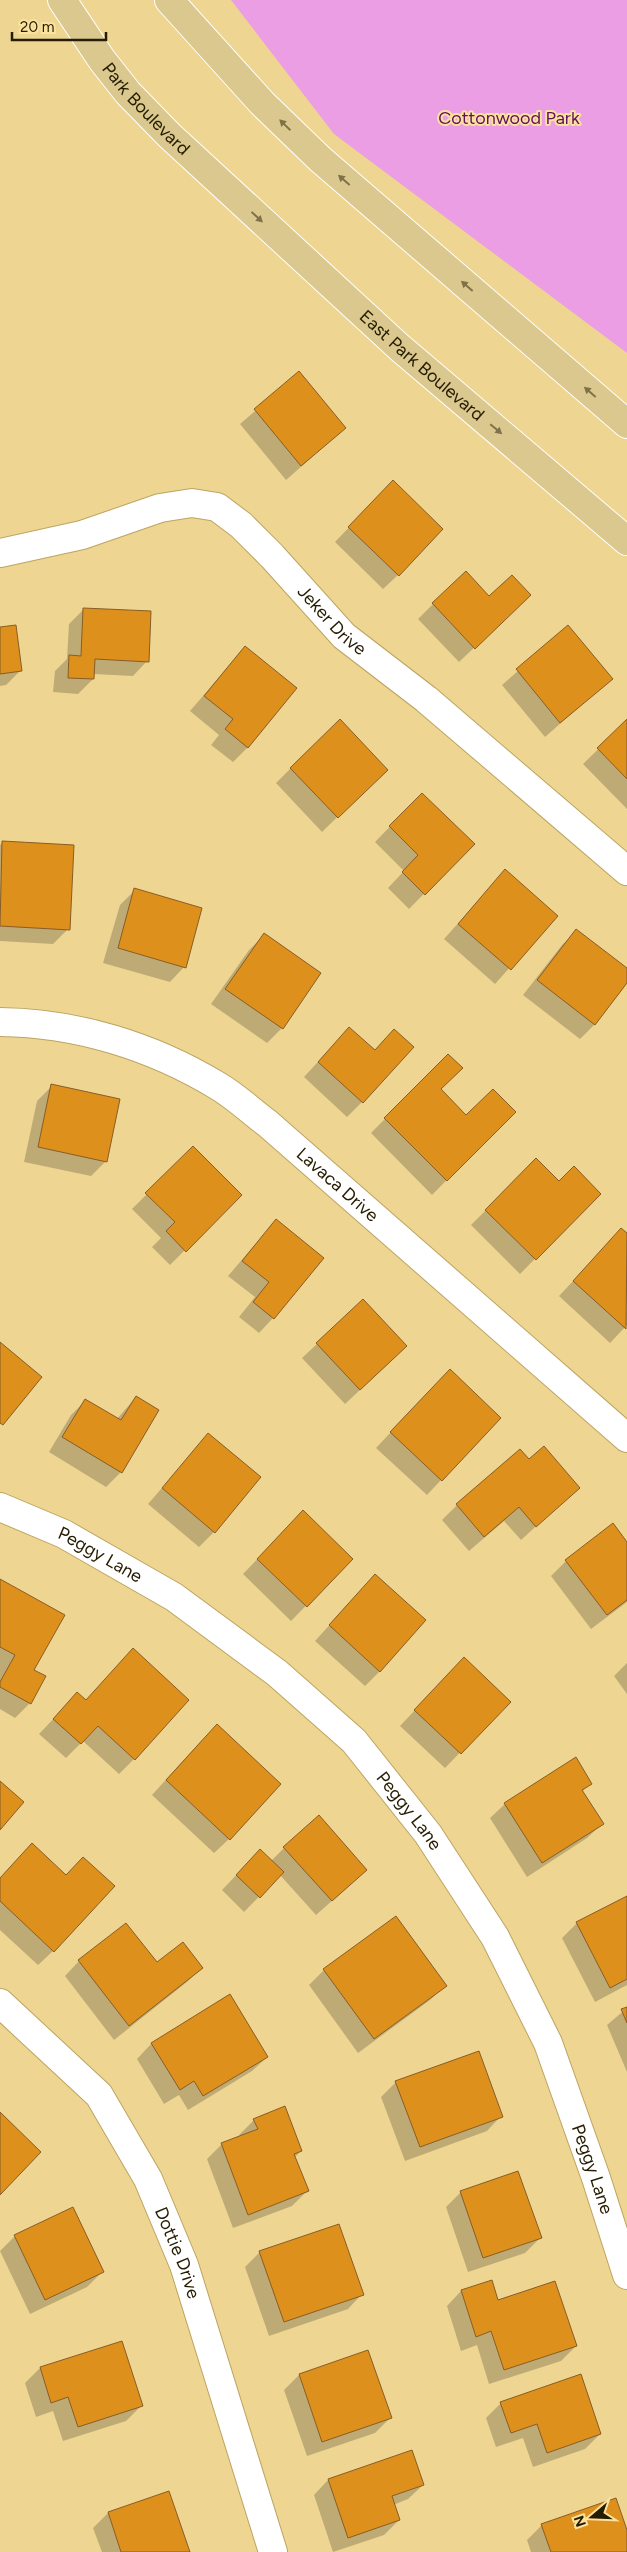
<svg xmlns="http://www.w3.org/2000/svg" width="627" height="2552" font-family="Figtree,sans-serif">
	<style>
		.green { fill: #eb9ee3 }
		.shadow { fill: #0003 }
		.building { fill: #dd901c; stroke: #885d26 }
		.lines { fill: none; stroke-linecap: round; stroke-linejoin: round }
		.minor-casing { stroke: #bca462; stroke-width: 30 }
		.major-casing { stroke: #fff; stroke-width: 30 }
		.minor { stroke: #fff; stroke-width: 28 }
		.major { stroke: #dbc88f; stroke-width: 28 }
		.oneway { fill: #807248 }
		.labels { text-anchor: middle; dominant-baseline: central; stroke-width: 4; stroke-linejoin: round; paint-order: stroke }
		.street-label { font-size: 18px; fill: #261c02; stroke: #fbe29e }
		.park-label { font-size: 18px; fill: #60105d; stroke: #fbe29e }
	</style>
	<rect width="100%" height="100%" fill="#eed591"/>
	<!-- green -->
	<path class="green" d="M231,0H627V353L334,134Z"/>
	<!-- shadow -->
	<path class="shadow" d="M299,373L345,428L286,480L240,424Z
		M378,497L398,575L383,589L335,542Z
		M489,598L514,610L459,662L418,619L433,604Z
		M84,609L147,661L133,676L93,674V679L78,694L53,692L55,671L67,659L69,624Z
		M568,627L611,679L545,737L502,685Z
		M0,628L21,670L6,685L0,686Z
		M245,647L248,747L233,762L211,745L219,735L190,711Z
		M627,721V809L583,764Z
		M291,768L371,784L322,832L276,783Z
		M407,809L473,844L409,909L388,888L404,871L375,842Z
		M2,843L68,929L53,944L0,941V845Z
		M505,871L556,916L495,984L444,939Z
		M135,890L184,967L170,982L103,963L120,905Z
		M576,931L627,970V981L595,1024L580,1039L523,995L562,945Z
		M264,935L319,973L282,1028L267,1043L211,1004L249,950Z
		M349,1028L374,1051L394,1030L362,1102L347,1117L304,1077Z
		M448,1055L439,1089L466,1117L514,1112L432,1195L371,1133Z
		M52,1086L106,1161L91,1176L24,1162L37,1101Z
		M193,1148L240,1195L170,1265L152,1247L161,1238L132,1209Z
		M536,1160L559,1182L599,1194L520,1274L471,1225Z
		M276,1220L273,1318L259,1333L239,1317L255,1297L228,1276Z
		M621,1230L627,1235V1325L610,1343L559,1296Z
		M317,1344L391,1361L345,1404L302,1358Z
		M435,1385L441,1480L427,1495L376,1448Z
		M136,1397L121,1472L106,1487L49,1452L71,1415L86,1400L117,1419Z
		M208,1435L214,1532L199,1547L148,1504Z
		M578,1488L521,1540L504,1521L469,1551L442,1520L457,1505Z
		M289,1526L352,1559L291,1621L243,1574Z
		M627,1544V1602L591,1629L551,1576L566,1561Z
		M375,1575L380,1671L365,1686L315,1641Z
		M0,1581L33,1670L30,1703L15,1718L0,1709Z
		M627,1663V1694L614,1676Z
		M449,1674L509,1702L445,1768L400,1726Z
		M77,1694L134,1759L119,1774L83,1741L66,1758L39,1734Z
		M202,1740L229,1839L214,1853L152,1795Z
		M590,1783L582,1792L602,1824L587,1838L527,1877L490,1818L505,1804Z
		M284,1848L351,1884L316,1915L280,1875L244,1912L222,1890L245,1866L271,1861Z
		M66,1876L53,1951L38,1965L0,1930V1878Z
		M627,1897V1985L595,2002L562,1938L577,1923Z
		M79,1961L157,1964L201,1968L187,1982L114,2040L65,1976Z
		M324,1970L445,1986L430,2000L358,2053L309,1985Z
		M230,1996L267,2057L252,2071L188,2110L179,2095L164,2104L137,2059L151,2044Z
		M627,2008V2072L607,2025Z
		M396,2082L501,2116L487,2131L405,2161L381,2097Z
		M254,2120L301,2151L294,2158L307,2191L292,2206L233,2228L207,2159L222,2144L240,2137L239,2135Z
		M461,2192L540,2238L525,2253L468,2272L446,2207Z
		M72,2209L102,2272L87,2287L30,2314L0,2251L15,2236Z
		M260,2252L362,2294L348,2309L269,2336L245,2267Z
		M461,2291L497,2302L576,2346L561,2361L489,2384L477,2345L461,2351L447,2306Z
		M121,2342L141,2406L126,2421L63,2441L53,2411L36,2417L25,2383L40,2368Z
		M367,2351L390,2418L375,2433L307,2456L284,2390L299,2375Z
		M501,2403L600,2434L585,2449L533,2467L523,2438L496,2447L486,2418Z
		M412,2451L423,2485L408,2499L393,2505L399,2520L384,2535L333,2552L314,2495L328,2480Z
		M168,2493L189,2552H102L93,2528L108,2513Z
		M542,2525L627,2533V2552H531L527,2540Z"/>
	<!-- building -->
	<path class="building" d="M299,371L346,428L301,466L254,409Z
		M393,480L443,529L399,576L348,527Z
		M466,571L489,596L512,575L531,595L475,649L432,603Z
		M83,608L151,611L149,662L95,659L94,679L68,678L69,655L81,656Z
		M16,625L22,671L0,674V627Z
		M568,625L613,679L560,723L516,669Z
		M245,646L297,688L248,748L225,729L233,719L204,696Z
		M340,719L388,770L338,818L290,768Z
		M627,719V779L597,748Z
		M422,793L475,844L425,895L402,872L418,855L389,826Z
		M2,841L74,845L70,930L0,926Z
		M505,869L558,916L511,970L458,924Z
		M134,888L202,908L186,968L118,948Z
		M576,929L627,968V983L595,1025L537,980Z
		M264,933L321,973L283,1029L225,989Z
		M349,1027L375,1050L394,1029L414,1047L363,1103L318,1062Z
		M448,1054L463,1068L441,1089L466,1115L493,1089L516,1112L447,1181L384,1118Z
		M51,1084L120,1099L107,1162L38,1147Z
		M193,1146L242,1195L186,1252L166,1231L175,1222L145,1193Z
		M536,1158L559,1181L574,1166L601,1194L536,1260L485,1210Z
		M276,1219L324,1258L274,1319L253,1302L269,1282L242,1261Z
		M621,1228L627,1233L626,1329L573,1281Z
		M363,1299L407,1346L360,1390L316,1343Z
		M0,1342L42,1377L3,1425L0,1423Z
		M450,1369L501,1418L442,1481L390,1432Z
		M136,1396L159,1410L122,1473L62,1437L85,1399L121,1420Z
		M208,1433L261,1477L215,1533L162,1488Z
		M544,1446L580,1488L536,1527L519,1507L484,1537L456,1504L520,1449L529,1459Z
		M303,1510L353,1559L307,1607L257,1559Z
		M613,1523L627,1542V1600L607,1615L565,1560Z
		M375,1574L426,1620L380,1672L329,1625Z
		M0,1579L65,1615L34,1670L46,1676L31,1704L0,1687V1682L15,1655L0,1647Z
		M133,1648L189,1700L135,1760L98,1726L81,1744L53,1719L77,1692L86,1700Z
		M464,1657L511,1702L461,1754L414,1710Z
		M217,1724L281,1784L230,1840L166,1780Z
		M576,1757L592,1784L582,1790L604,1824L542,1863L504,1803Z
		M0,1781L24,1802L0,1830Z
		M319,1815L367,1870L332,1901L283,1847Z
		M32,1843L66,1875L83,1857L115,1886L54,1952L0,1901V1878Z
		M260,1849L284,1872L260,1898L236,1875Z
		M627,1896V1979L610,1988L576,1922Z
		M396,1916L447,1986L374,2039L323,1969Z
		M126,1923L157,1962L183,1942L203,1968L129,2026L78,1960Z
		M230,1994L268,2057L203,2096L194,2081L180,2090L151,2043Z
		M627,2007V2023L621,2009Z
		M479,2051L503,2117L420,2147L395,2081Z
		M285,2106L302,2151L294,2154L309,2191L248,2215L221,2143L258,2129L253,2119Z
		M0,2112L41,2152L0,2195Z
		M518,2171L542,2238L483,2258L460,2191Z
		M73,2207L104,2272L45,2300L14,2235Z
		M339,2224L364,2295L284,2322L259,2251Z
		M492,2280L498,2300L555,2281L577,2346L504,2370L491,2331L476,2337L461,2290Z
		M122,2341L143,2406L78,2427L68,2397L51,2403L40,2367Z
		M368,2350L392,2418L322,2442L299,2374Z
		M581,2374L601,2434L547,2453L537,2424L511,2433L500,2402Z
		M412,2450L424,2485L392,2496L400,2520L348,2538L328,2479Z
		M169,2491L190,2552H121L108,2512Z
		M616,2498L627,2530V2552H551L541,2524Z"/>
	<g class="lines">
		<defs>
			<g id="minor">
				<path id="s1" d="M0,553L82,535L160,508L192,503L217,507L241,525L272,556L344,636L426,699L627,871"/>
				<path id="s2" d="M0,1022C77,1023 152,1046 218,1086C235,1096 251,1111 267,1123L627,1438"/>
				<path id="s3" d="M0,1507L64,1534L174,1597L277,1673L354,1741L428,1834L495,1937L548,2043L596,2178L627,2275"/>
				<path id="s4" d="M0,2003L99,2095L148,2179L184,2265L273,2552"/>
			</g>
			<g id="major">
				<path id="s5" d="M62,0L102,60L128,93L170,136L399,347L627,541"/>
				<path d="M169,0L262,103L320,159L627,424"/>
			</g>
		</defs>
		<!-- minor casing -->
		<use href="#minor" class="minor-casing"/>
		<!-- major casing -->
		<use href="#major" class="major-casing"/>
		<!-- minor -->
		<use href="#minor" class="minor"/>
		<!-- major -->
		<use href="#major" class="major"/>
	</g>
	<!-- one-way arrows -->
	<defs><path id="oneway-solid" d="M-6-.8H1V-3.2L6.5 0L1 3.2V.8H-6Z" transform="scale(1.25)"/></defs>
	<g class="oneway">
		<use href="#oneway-solid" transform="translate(285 125) rotate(-136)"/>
		<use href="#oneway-solid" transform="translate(344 180) rotate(-139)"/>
		<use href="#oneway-solid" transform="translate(257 217) rotate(43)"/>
		<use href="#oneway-solid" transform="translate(467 286) rotate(-139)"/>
		<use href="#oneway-solid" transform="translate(590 392) rotate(-139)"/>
		<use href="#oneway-solid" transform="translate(496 429) rotate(40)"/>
	</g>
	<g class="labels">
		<!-- street labels -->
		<g class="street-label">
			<text stroke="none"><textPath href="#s5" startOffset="138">Park Boulevard</textPath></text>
			<text stroke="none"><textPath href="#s5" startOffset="515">East Park Boulevard</textPath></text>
			<text stroke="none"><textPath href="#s1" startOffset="386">Jeker Drive</textPath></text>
			<text stroke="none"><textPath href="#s2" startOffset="385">Lavaca Drive</textPath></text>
			<text stroke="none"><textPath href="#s3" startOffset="111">Peggy Lane</textPath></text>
			<text stroke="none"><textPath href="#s3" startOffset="516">Peggy Lane</textPath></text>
			<text stroke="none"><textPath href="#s3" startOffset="921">Peggy Lane</textPath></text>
			<text stroke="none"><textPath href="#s4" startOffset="312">Dottie Drive</textPath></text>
		</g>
		<!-- park labels -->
		<g class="park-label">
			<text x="509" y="118">Cottonwood Park</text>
		</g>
	</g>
	<!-- north arrow -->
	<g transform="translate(592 2517) rotate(251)" stroke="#fbe29e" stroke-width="4" paint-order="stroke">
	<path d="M0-4L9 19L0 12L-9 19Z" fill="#261c02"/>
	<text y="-8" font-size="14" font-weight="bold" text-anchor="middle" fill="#261c02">N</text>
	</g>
	<!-- scale -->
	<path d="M12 32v8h94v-8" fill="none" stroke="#261c02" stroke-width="2.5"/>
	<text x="20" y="32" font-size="15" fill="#261c02" stroke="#fbe29e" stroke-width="4" paint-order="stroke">20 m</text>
</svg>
